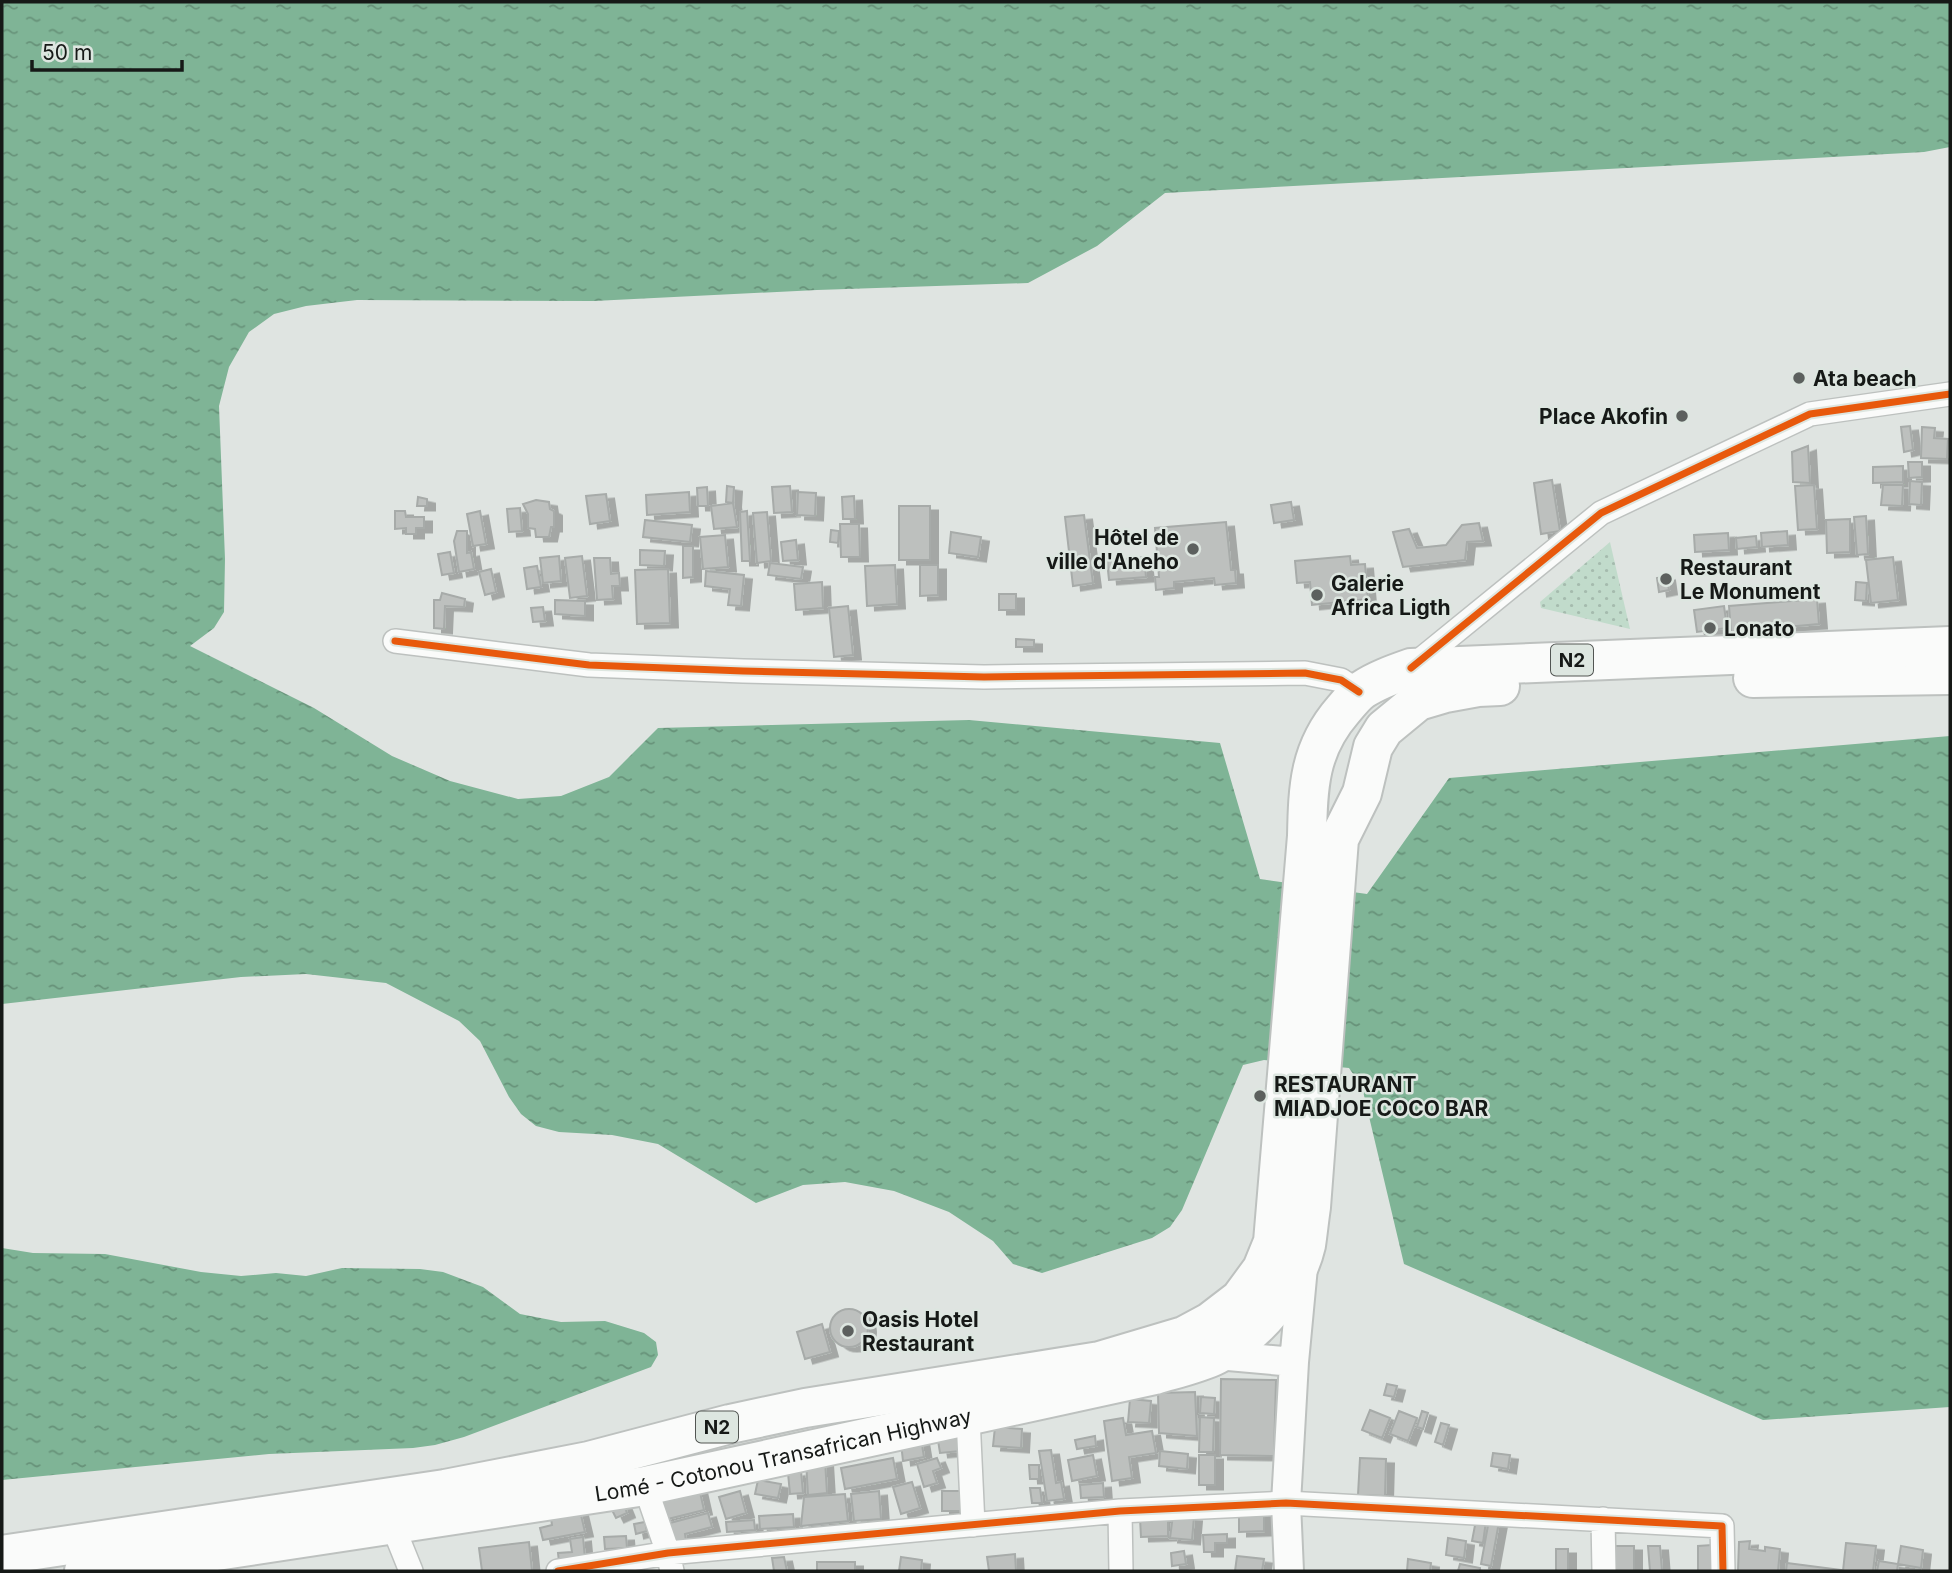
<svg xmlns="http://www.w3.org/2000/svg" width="1952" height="1573" font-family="Inter,sans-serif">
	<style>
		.green { fill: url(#green-dots) }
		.water { fill: url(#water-ripples) }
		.building { fill: #bdc0be; stroke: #a7aba9; stroke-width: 2; filter: url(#shadow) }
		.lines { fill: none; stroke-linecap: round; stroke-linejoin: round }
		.minor-casing { stroke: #bdc1bf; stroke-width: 26 }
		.tertiary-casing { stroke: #bdc1bf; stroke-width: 32 }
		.trunk-casing { stroke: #bdc1bf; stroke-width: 42 }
		.minor { stroke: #fafbfa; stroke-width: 23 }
		.tertiary { stroke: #fafbfa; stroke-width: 28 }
		.trunk { stroke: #fafbfa; stroke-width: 38 }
		.cycleway-casing { stroke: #dde6e0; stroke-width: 11 }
		.cycleway { stroke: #e8590c; stroke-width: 7 }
		.poi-dot { fill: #5c605e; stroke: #dde6e0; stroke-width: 2.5 }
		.labels { text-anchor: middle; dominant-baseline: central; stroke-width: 5; stroke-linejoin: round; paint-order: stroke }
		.shield { fill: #dde6e0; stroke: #525653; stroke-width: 2 }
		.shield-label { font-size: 19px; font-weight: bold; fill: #161917 }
		.poi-label { font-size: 21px; font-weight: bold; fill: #161917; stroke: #dde6e0; text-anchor: start }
		.street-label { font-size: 21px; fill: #161917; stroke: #dde6e0 }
	</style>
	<defs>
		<pattern id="green-dots" width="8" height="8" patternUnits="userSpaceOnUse" patternTransform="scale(1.75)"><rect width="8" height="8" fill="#c1dbcb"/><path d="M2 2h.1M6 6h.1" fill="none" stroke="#a5bbae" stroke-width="1.8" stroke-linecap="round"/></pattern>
		<pattern id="water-ripples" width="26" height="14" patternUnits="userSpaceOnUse" patternTransform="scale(1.75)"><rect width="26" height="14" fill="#7fb496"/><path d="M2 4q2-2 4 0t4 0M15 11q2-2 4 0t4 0" fill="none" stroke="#679279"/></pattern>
		<filter id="shadow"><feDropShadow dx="8" dy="4.5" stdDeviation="0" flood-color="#0004"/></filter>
	</defs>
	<rect width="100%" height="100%" fill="#dfe4e1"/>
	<!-- green -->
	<path class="green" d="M1610,542L1630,629L1541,608L1540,602Z"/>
	<!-- water -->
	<path class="water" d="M2,2H1950V147L1924,152L1165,193L1097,246L1028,283L817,290L594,301L357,300L306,306L274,314L249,332L229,367L219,406L225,559L224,612L214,628L190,646L314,708L392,756L450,781L518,799L561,796L609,777L658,728L969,720L1220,743L1260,879L1367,894L1449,778L1950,736V1407L1763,1420L1404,1264L1362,1087L1349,1068L1264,1060L1243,1065L1182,1210L1170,1227L1152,1238L1042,1273L1013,1264L993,1241L949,1212L894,1191L845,1182L803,1185L756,1203L658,1144L612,1135L559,1132L536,1126L521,1114L509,1097L480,1041L459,1021L386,983L306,974L241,977L2,1004Z
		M2,1248L33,1253L105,1254L201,1272L241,1276L276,1273L306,1276L342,1268L420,1269L443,1272L483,1287L520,1314L561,1322L605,1321L644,1333L656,1342L658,1355L651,1367L464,1437L435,1445L413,1448L269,1454L2,1480Z"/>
	<!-- building -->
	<path class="building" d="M1910,426L1913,450L1904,452L1901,427Z
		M1922,427L1935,428L1934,438L1948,439L1947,459L1921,458Z
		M1808,446L1810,483L1793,482L1792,452Z
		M1908,462H1922V477L1909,478Z
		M1903,466V482L1873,483V467Z
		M1552,480L1560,531L1541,534L1534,483Z
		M1910,481L1922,482L1921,505L1909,504Z
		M1814,485L1817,529L1798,530L1795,486Z
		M1883,485H1903L1902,506L1881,505Z
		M727,486L734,487L733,503L726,502Z
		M790,486L792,512L774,513L772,487Z
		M707,487L708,506H698L697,488Z
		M689,492L690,512L647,515L646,495Z
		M798,492L816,493L815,516L797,515Z
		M606,494L610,521L590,524L586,496Z
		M854,496L855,519H843L842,497Z
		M418,497L427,499V506H417Z
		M536,500L549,502L550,509L554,511V527H551L549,537H536L535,529L528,528V514L523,504Z
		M1291,502L1294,520L1274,523L1271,505Z
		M733,503L737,527L714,529L711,506Z
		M899,506H930V560H899Z
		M520,508L522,531L509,532L507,509Z
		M395,511H405L406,517H424V528H416V534H406V528L395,529Z
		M480,511L486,544L473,546L467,514Z
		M747,511L750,561H742L740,512Z
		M767,512L771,561L757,563L753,513Z
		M1084,515L1093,583L1073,586L1065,517Z
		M1866,516L1868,554L1857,555L1854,517Z
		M1850,519V552L1827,553L1826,520Z
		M645,520L692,525L690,542L643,537Z
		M1226,522L1231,570H1235L1236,583L1215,585L1214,578L1174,582V588L1156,590L1155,577H1159L1155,528Z
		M1479,523L1483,541L1467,542L1465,560L1403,567L1393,532L1409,529L1417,548L1446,545L1462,525Z
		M840,524H859L860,557H841Z
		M831,530L839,531L838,543L830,542Z
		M457,531H467V553L471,552L474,569L459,572L454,541Z
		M1787,531L1788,545L1762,547L1761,533Z
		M951,532L981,537L978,557L949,553Z
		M1728,533L1729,550L1695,552L1694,535Z
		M725,535L728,567L703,569L700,537Z
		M1756,536L1757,547L1737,549L1736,538Z
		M796,540L798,560L783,561L781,542Z
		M683,546H693V577L683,578Z
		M640,550L665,551L664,566L640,565Z
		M450,552L454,573L442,575L438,554Z
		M559,556L561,581L543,583L540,558Z
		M582,556L587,596L570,598L565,558Z
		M1350,556L1351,565L1365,564L1368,599L1312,605L1310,582L1297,583L1295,561Z
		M1144,557L1146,577L1109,580L1107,561Z
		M1893,557L1898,600L1871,603L1866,560Z
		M594,558H610L611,574L619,573L620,586H612L613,599L597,600Z
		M770,563L803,567L801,579L768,575Z
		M895,565L897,604L867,606L865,566Z
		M920,565H938V595L920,596Z
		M537,566L541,587L527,589L524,568Z
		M491,569L496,592L485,595L479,572Z
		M668,569L670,623L637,624L635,570Z
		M706,571L744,575L741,606L728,605L730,589L705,586Z
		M1667,576L1669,590L1659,592L1657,578Z
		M822,582L823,608L796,610L794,584Z
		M1856,582L1867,583L1866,601L1855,600Z
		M442,593L465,599L464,607L445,606L444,629L434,628V600H440Z
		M999,594H1016V610H999Z
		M1817,599L1819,624L1731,632L1729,606Z
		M555,600L585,601V616L555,614Z
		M848,606L853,655L834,657L829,608Z
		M1724,606L1727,628L1697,632L1694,610Z
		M543,607L545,621L533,622L531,608Z
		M1016,639L1034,640V647H1016Z
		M830 1328a19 19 0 1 1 38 0a19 19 0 1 1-38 0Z
		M822,1324L830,1352L805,1359L797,1332Z
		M1221,1379L1276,1380L1274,1456L1220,1455Z
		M1387,1384L1397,1386L1394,1397L1384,1395Z
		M1195,1392L1197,1436L1159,1433L1158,1393Z
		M1201,1397L1215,1398L1214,1414L1200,1413Z
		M1130,1399L1151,1401L1149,1423L1128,1422Z
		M1370,1410L1390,1418L1382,1438L1362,1430Z
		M1399,1411L1417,1418L1408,1441L1390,1434Z
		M1422,1411L1428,1413L1423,1429L1417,1427Z
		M1200,1417L1214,1418L1213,1452H1199Z
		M1123,1418L1126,1435L1152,1431L1156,1453L1129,1457L1132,1478L1112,1481L1104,1421Z
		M1441,1423L1449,1425L1443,1445L1435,1442Z
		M995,1427L1022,1429L1021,1448L993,1446Z
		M958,1432L960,1451L940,1453L937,1434Z
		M1095,1436L1096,1446L1077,1449L1075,1440Z
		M921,1439L924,1457L903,1461L901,1443Z
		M1051,1450L1056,1483L1061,1482L1064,1499L1047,1501L1039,1451Z
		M1160,1451L1188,1454L1187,1469L1159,1466Z
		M1493,1453L1510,1455L1508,1469L1491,1466Z
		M1093,1455L1097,1476L1072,1481L1068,1460Z
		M1199,1455H1215V1485H1199Z
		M893,1458L897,1479L845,1489L841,1468Z
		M937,1458L941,1468L933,1471L937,1483L924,1487L917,1464Z
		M1360,1458L1386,1459L1385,1496L1358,1495Z
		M825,1460L827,1493L808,1495L806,1461Z
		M1029,1465H1039V1479H1030Z
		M801,1471L803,1493L790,1494L788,1473Z
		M758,1480L781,1484L778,1498L755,1494Z
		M912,1482L920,1508L901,1514L893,1487Z
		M1103,1483L1104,1497L1081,1498L1080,1485Z
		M699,1488L704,1510L664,1520L659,1498Z
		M1030,1488H1040L1042,1503H1032Z
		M740,1491L746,1513L726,1519L719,1497Z
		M879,1491L881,1519L854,1521L851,1494Z
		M942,1491H962V1511H942Z
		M845,1494L848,1521L801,1526L804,1497Z
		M623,1503L627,1513L616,1518L611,1508Z
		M580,1511L585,1532L543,1540L540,1528L552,1525L551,1518Z
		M1264,1511V1531L1239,1532V1512Z
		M708,1513L712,1527L685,1534L686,1541L675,1544L670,1523Z
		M793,1514L794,1527L760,1529L759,1516Z
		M1173,1515L1194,1517L1192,1540L1170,1538Z
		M1168,1517V1536L1141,1537L1140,1518Z
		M754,1520L755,1530L727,1532L726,1522Z
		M1476,1520L1486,1521L1483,1543L1472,1541Z
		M1489,1520L1499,1522L1491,1566L1481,1564Z
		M645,1522L647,1531L636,1534L634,1524Z
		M1227,1534V1543H1215V1552H1204L1203,1535Z
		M626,1536L627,1548L605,1549L604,1537Z
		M583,1537L585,1559L559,1562L558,1553L572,1552L570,1539Z
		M1448,1538L1466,1541L1464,1558L1446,1555Z
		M1750,1541L1749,1549L1765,1551V1547L1780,1549L1778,1571H1738L1739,1542Z
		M529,1542L532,1571H482L479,1548Z
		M1846,1543L1876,1546L1873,1571H1843Z
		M1712,1545V1571H1698V1546Z
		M1611,1546H1634V1571H1611Z
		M1648,1546H1660L1662,1571H1650Z
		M1901,1546L1923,1550L1921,1568L1898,1564Z
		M1556,1549H1568V1571H1556Z
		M1184,1551L1186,1564L1172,1566L1171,1553Z
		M1015,1554L1016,1571H989L987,1557Z
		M1237,1556L1264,1559L1262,1571H1235Z
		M784,1557L787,1571H774L772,1558Z
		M901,1557L922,1560L921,1571H899Z
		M1408,1559L1431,1563L1430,1571H1407Z
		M1879,1561L1898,1564L1897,1571H1877Z
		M817,1562H855V1571H817Z
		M1787,1563L1841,1570L1840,1571H1786Z
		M1460,1564L1480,1568V1571H1458Z"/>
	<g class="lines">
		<defs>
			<path id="minor" d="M395,641L589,665L743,671L984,677L1305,673L1341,680L1359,692
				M1413,666L1601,513L1810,414L1950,394
				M968,1417L973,1525
				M645,1486L668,1553L672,1571
				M1120,1511L1121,1571
				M390,1513L392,1524L411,1571
				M1603,1519L1604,1571
				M558,1571L668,1553L1120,1511L1286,1503L1722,1526L1723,1571"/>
			<path id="tertiary" d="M1217,1355L1294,1362
				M1289,1571L1286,1503L1294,1362L1303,1267"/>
			<g id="trunk">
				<path d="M1753,678L1950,675"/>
				<path d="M2,1555L445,1489L589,1461L730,1424L805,1408L1100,1361L1184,1336L1210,1322L1240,1299L1262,1269L1273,1242L1307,836C1308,787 1309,749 1343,710C1349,703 1355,695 1362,690C1377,680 1394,674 1411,668L1950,646"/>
				<path id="s1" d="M84,1571L645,1486L1155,1375C1175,1369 1198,1364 1216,1355C1256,1336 1296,1288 1306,1245C1308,1232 1309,1220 1311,1207L1339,839L1362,793L1373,747L1384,729L1418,701L1445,693L1478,687L1500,686"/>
			</g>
		</defs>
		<!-- minor casing -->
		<use href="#minor" class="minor-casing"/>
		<!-- tertiary casing -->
		<use href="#tertiary" class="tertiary-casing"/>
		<!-- trunk casing -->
		<use href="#trunk" class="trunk-casing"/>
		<!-- minor -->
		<use href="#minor" class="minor"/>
		<!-- tertiary -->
		<use href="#tertiary" class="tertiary"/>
		<!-- trunk -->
		<use href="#trunk" class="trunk"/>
		<defs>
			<path id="cycleway" d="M395,641L589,665L743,671L984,677L1305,673L1341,680L1359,692
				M1411,668L1601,513L1810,414L1950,394
				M558,1571L668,1553L1120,1511L1286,1503L1722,1526L1723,1571"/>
		</defs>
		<!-- cycleway casing -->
		<use href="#cycleway" class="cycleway-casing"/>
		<!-- cycleway -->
		<use href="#cycleway" class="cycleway"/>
	</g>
	<!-- markers -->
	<g class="poi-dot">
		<circle cx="1799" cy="378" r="7"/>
		<circle cx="1682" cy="416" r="7"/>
		<circle cx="1193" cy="549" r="7"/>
		<circle cx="1666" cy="579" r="7"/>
		<circle cx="1317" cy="595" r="7"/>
		<circle cx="1710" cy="628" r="7"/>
		<circle cx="1260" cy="1096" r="7"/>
		<circle cx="848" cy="1331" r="7"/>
	</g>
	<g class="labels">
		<!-- shield labels -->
		<g class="shield">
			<rect x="1551" y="644.5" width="42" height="31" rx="5"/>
			<rect x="696" y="1411.5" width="42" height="31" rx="5"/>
		</g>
		<g class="shield-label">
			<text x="1572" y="660">N2</text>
			<text x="717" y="1427">N2</text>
		</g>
		<!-- poi labels -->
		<g class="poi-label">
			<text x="1813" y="378">Ata beach</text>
			<text x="1668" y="416" text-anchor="end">Place Akofin</text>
			<text x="1179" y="537" text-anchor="end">Hôtel de<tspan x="1179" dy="24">ville d'Aneho</tspan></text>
			<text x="1680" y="567">Restaurant<tspan x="1680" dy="24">Le Monument</tspan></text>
			<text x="1331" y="583">Galerie<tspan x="1331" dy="24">Africa Ligth</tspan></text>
			<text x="1724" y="628">Lonato</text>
			<text x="1274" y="1084">RESTAURANT<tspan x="1274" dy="24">MIADJOE COCO BAR</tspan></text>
			<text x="862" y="1319">Oasis Hotel<tspan x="862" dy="24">Restaurant</tspan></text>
		</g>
		<!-- street labels -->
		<g class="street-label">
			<text stroke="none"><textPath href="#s1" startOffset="709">Lomé - Cotonou Transafrican Highway</textPath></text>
		</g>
	</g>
	<!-- border -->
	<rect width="1952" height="1573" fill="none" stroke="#161917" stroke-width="7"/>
	<!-- scale -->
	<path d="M32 60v10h150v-10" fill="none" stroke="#161917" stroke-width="3.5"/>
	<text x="42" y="60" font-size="21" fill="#161917" stroke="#dde6e0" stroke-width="5" paint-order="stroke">50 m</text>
</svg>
